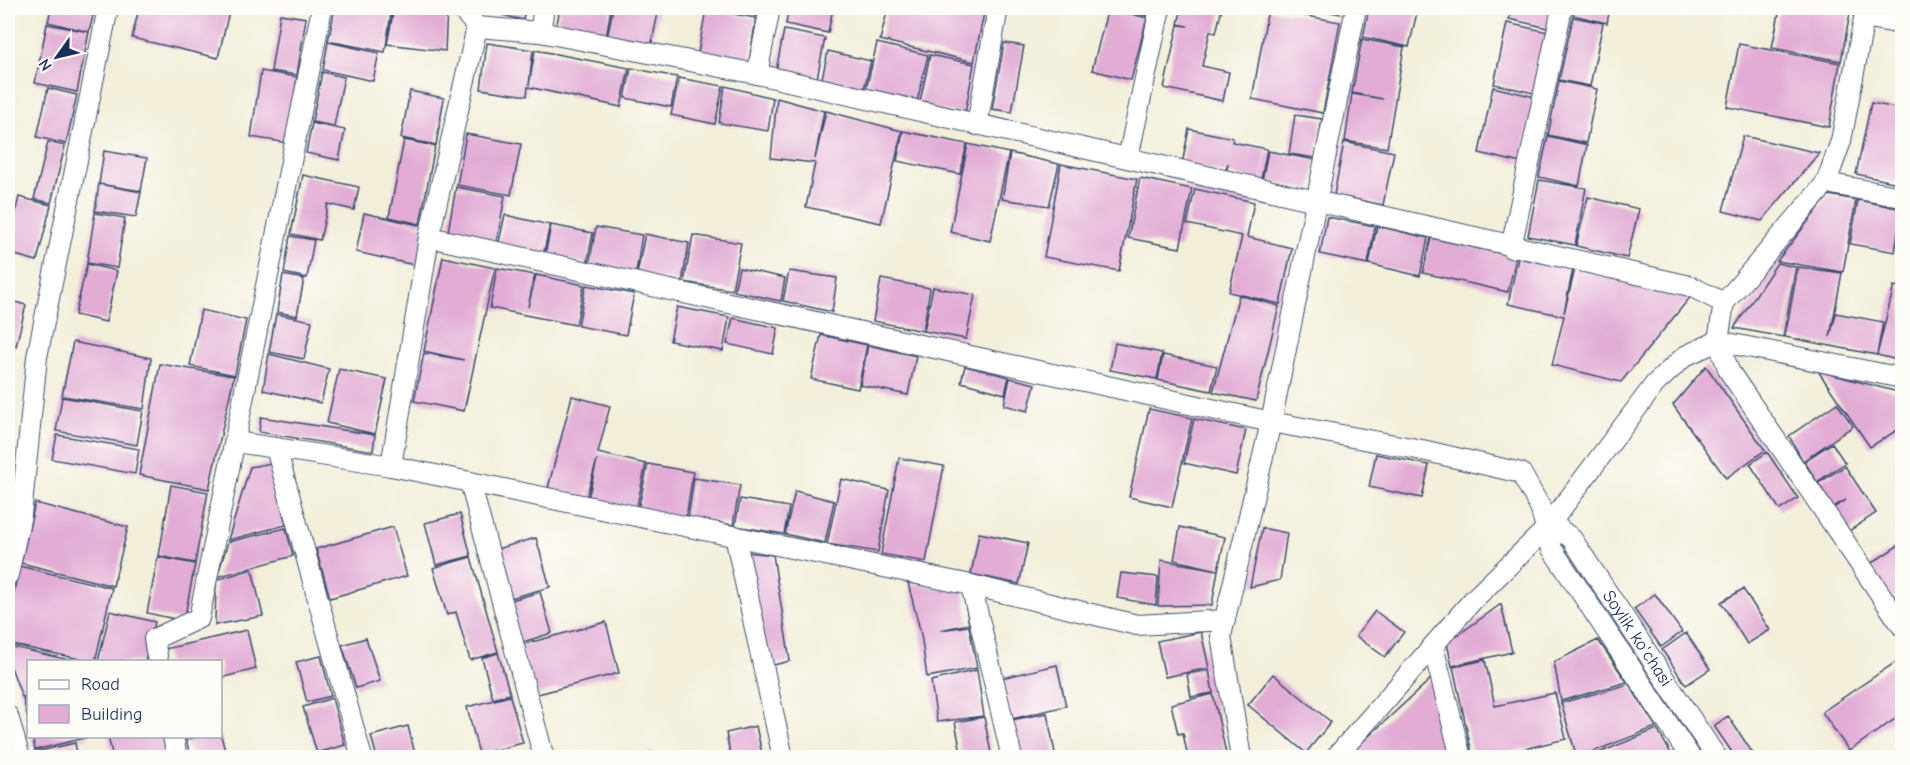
<svg xmlns="http://www.w3.org/2000/svg" width="1910" height="765" font-family="'Comic Neue',sans-serif">
	<style>
		.lines { fill: none; stroke-linecap: round; stroke-linejoin: round }
		.stream { stroke: #59c3d5; stroke-width: 4.5 }
		.building { fill: #e2acd5 }
		.minor-casing { stroke: #3b4c70; stroke-width: 22 }
		.minor { stroke: #fff; stroke-width: 20 }
		.labels { text-anchor: middle; dominant-baseline: central; stroke-width: 4.5; stroke-linejoin: round; paint-order: stroke }
		.street-label { font-size: 18px; fill: #1b2f5e; stroke: #fdfcf7 }
	</style>
	<rect width="100%" height="100%" fill="#fdfcf7"/>
	<filter id="ink" filterUnits="userSpaceOnUse"><feTurbulence type="fractalNoise" baseFrequency=".0167" numOctaves="2"/><feDisplacementMap in="SourceGraphic" scale="12" xChannelSelector="R" yChannelSelector="G"/><feConvolveMatrix kernelMatrix="1 2 1 2 8 2 1 2 1" color-interpolation-filters="sRGB"/></filter>
	<filter id="wash" filterUnits="userSpaceOnUse"><feTurbulence type="fractalNoise" baseFrequency=".008" numOctaves="4" result="noise"/><feDisplacementMap in="SourceGraphic" scale="24" xChannelSelector="R" yChannelSelector="G"/><feGaussianBlur stdDeviation="1.35" result="paint"/><feColorMatrix in="noise" values="0 0 0 0 0 0 0 0 0 0 0 0 0 0 0 0 0 1.4 0 .05"/><feComposite in="paint" operator="in"/></filter>
	<g filter="url(#wash)">
		<rect width="100%" height="100%" fill="#f2eed9"/>
		<g class="lines">
			<!-- stream -->
			<path class="stream" d="M1563,547L1624,634"/>
		</g>
		<g id="blocks">
			<!-- building -->
			<path class="building" d="M51,8H95L89,32L48,22Z
				M139,8H211L229,12L218,58L132,38Z
				M335,8H392L385,52L328,41Z
				M394,8H447L445,51L387,44Z
				M473,8H525L523,20Z
				M560,8H611L606,38L556,29Z
				M613,8H659L651,47L607,39Z
				M724,8H759L757,16Z
				M789,8H833L828,33L786,24Z
				M888,8H985L974,62L880,40Z
				M1108,8L1147,18L1131,80L1092,70Z
				M1115,8H1149L1147,16Z
				M1182,8H1222L1216,33L1210,31L1202,66L1229,72L1223,101L1164,88L1178,25L1188,26L1178,24Z
				M1369,8H1418L1409,47L1363,37Z
				M1512,8H1553L1548,28L1509,19Z
				M1575,8H1610L1607,23L1573,15Z
				M1780,8H1851L1841,61L1772,48Z
				M706,9L756,18L748,69L697,59Z
				M1268,9L1340,22L1323,113L1252,99Z
				M1315,9V8H1347L1345,15Z
				M280,14L306,18L297,75L271,71Z
				M1573,17L1603,23L1590,86L1559,80Z
				M1507,23L1548,32L1534,93L1494,84Z
				M47,24L89,32L77,92L35,83Z
				M784,30L825,38L816,84L775,76Z
				M1362,39L1404,47L1387,148L1345,141L1352,94L1383,99L1352,93Z
				M328,42L379,53L373,81L323,70Z
				M487,43L533,50L529,85L535,50L629,68L621,107L528,87L527,96L481,89Z
				M877,43L928,55L916,106L865,94Z
				M1004,43L1024,46L1012,112L992,109Z
				M1739,44L1840,63L1829,127L1727,107Z
				M828,51L871,61L863,93L821,83Z
				M930,55L974,64L965,114L919,106Z
				M631,68L677,77L671,107L625,98Z
				M261,71L297,77L287,143L251,137Z
				M322,72L344,77L334,126L312,122Z
				M679,78L723,86L715,124L671,115Z
				M1559,81L1597,89L1586,143L1548,135Z
				M725,86L773,98L768,131L719,123Z
				M1493,87L1535,97L1521,163L1479,153Z
				M48,88L77,95L66,144L37,137Z
				M410,91L444,98L436,145L401,138Z
				M777,98L824,111L815,159L826,111L902,131L881,223L806,207L815,163L771,158Z
				M1871,103L1902,109V184L1856,174Z
				M1295,115L1322,119L1316,158L1289,154Z
				M312,123L345,130L339,160L306,153Z
				M1189,129L1233,138L1232,142L1267,149L1261,180L1226,174L1228,163L1225,173L1182,164Z
				M903,131L967,144L960,174L897,161Z
				M466,134L521,144L511,195L457,185Z
				M1548,136L1587,145L1579,186L1539,177Z
				M1743,136L1819,153L1762,221L1723,211Z
				M404,140L435,146L420,224L389,217Z
				M48,142L65,146L51,203L34,199Z
				M1344,142L1394,152L1383,205L1334,195Z
				M968,144L1009,153L990,241L950,232Z
				M104,151L147,158L141,191L99,184Z
				M1268,151L1316,160L1311,190L1262,180Z
				M1010,153L1059,164L1049,206L1002,199Z
				M1061,164L1137,179L1119,271L1044,257Z
				M303,175L359,187L354,210L328,204L320,240L291,234Z
				M1140,178L1192,189L1180,248L1128,238Z
				M1539,180L1586,188L1575,245L1528,236Z
				M99,184L141,192L136,217L95,211Z
				M456,187L505,196L496,246L447,237Z
				M1195,189L1254,202L1247,237L1292,248L1280,304L1229,292L1242,236L1187,224Z
				M1829,195L1856,200L1843,272L1777,261Z
				M19,197L51,205L37,261L8,253V242Z
				M1588,197L1639,209L1627,258L1576,246Z
				M1858,200L1902,209L1895,252L1850,244Z
				M95,213L125,218L117,268L87,263Z
				M364,213L428,227L419,266L356,252Z
				M505,215L550,225L543,256L498,246Z
				M1327,217L1375,226L1368,264L1320,254Z
				M551,225L593,233L587,264L545,256Z
				M1377,226L1428,238L1420,276L1369,264Z
				M596,227L642,235L636,273L589,265Z
				M645,234L689,243L682,282L637,274Z
				M693,235L741,243L732,290L684,282Z
				M290,236L314,240L307,278L284,273Z
				M1431,238L1516,257L1508,292L1423,273Z
				M443,257L495,268L464,411L414,401L424,353L464,360L424,351Z
				M1518,258L1573,269L1564,313L1575,269L1692,295L1621,382L1552,365L1564,316L1508,304Z
				M1777,263L1796,267L1783,337L1734,328Z
				M87,264L117,271L106,322L75,315Z
				M1798,267L1842,273L1830,337L1836,313L1883,322L1877,355L1785,337Z
				M497,268L535,275L528,307L536,275L584,285L576,325L490,308Z
				M739,268L785,278L781,301L734,291Z
				M789,271L837,278L832,312L783,301Z
				M283,275L304,279L297,316L277,312Z
				M881,279L930,288L923,331L873,321Z
				M586,285L634,294L626,335L578,326Z
				M1894,286L1902,288V361L1877,355Z
				M933,287L975,295L966,339L924,331Z
				M1239,295L1279,306L1256,401L1213,392Z
				M8,300L26,305L16,346L8,344Z
				M677,307L729,317L723,351L670,341Z
				M201,310L246,320L235,375L190,366Z
				M276,314L312,321L304,359L269,352Z
				M733,318L778,328L773,354L727,344Z
				M821,335L867,345L858,389L811,379Z
				M73,342L151,358L144,409L62,396Z
				M1115,343L1162,353L1157,379L1110,370Z
				M868,345L916,356L908,395L860,385Z
				M269,354L329,369L321,403L263,390Z
				M1163,355L1217,366L1211,391L1158,380Z
				M160,364L234,376L209,489L139,475Z
				M965,366L1009,377L1005,394L961,382Z
				M1706,366L1765,450L1726,478L1673,405Z
				M339,369L387,379L375,434L327,423Z
				M1818,371L1902,393V427L1870,447Z
				M1010,378L1035,384L1028,411L1004,405Z
				M572,396L610,406L598,453L646,464L636,510L588,499L597,460L586,498L548,488Z
				M62,397L143,411L137,445L56,431Z
				M1837,403L1853,426L1803,461L1789,436Z
				M1149,409L1192,418L1172,507L1129,497Z
				M261,417L375,435L373,451L259,432Z
				M1194,419L1246,430L1236,475L1184,463Z
				M57,435L139,449L135,474L52,459Z
				M1832,443L1845,463L1817,482L1804,461Z
				M1767,452L1798,498L1780,510L1750,464Z
				M1376,454L1429,465L1422,498L1369,487Z
				M899,458L944,466L926,562L881,554Z
				M271,463L286,525L228,540L250,467Z
				M648,464L693,472L686,518L638,510Z
				M1845,466L1876,513L1849,531L1833,508L1846,500L1833,507L1818,483Z
				M694,478L740,485L733,525L688,518Z
				M841,479L889,490L878,552L827,544Z
				M171,485L208,492L195,563L159,556Z
				M795,491L834,501L825,543L785,534Z
				M740,499L789,507L784,534L735,526Z
				M35,503L128,527L113,586L21,563Z
				M460,514L471,556L436,565L425,523Z
				M393,527L407,576L330,598L316,549Z
				M1180,527L1225,537L1218,570L1174,560Z
				M286,528L293,556L217,577L228,542Z
				M1262,528L1287,533L1280,580L1250,587Z
				M979,533L1028,543L1019,584L971,574Z
				M536,538L550,587L507,599L493,550Z
				M1902,543V593L1893,599L1870,564Z
				M737,551L773,555L790,661L765,667Z
				M158,557L195,564L184,621L147,613Z
				M471,557L498,652L470,660L456,612L447,615L433,568Z
				M1161,560L1218,570L1212,605L1158,606Z
				M19,566L112,588L95,662L8,644V622Z
				M252,569L263,616L215,625L216,580Z
				M1121,573L1158,577L1156,605L1117,598Z
				M908,583L963,591L969,624L940,630L969,626L977,668L927,677L921,634Z
				M1743,589L1770,630L1747,644L1721,602Z
				M540,592L552,633L520,643L508,601Z
				M1655,594L1682,632L1661,647L1634,609Z
				M1501,604L1512,652L1452,666L1447,643Z
				M110,611L155,622L145,662H98Z
				M1375,611L1404,632L1385,657L1356,636Z
				M606,622L619,673L534,695L521,645Z
				M247,630L256,669L220,678V662H168L165,649Z
				M1201,632L1209,668L1165,677L1157,641Z
				M1686,633L1710,669L1686,685L1662,650Z
				M366,638L380,681L356,688L342,645Z
				M1598,640L1627,682L1561,701L1554,662Z
				M8,646L74,661V662H28V696L22,697L8,659Z
				M498,653L510,694L493,699L482,658Z
				M321,656L331,696L307,702L296,662Z
				M1902,658V714L1849,751L1822,712Z
				M1485,660L1495,706L1555,693L1566,739L1485,758H1473L1453,667Z
				M1057,665L1066,706L1012,719L1002,678Z
				M977,670L984,716L937,722L931,681Z
				M1209,670L1213,693L1191,697L1187,674Z
				M1273,674L1331,722L1306,753L1248,705Z
				M1433,677L1451,758H1345Z
				M1629,684L1656,727L1577,758L1561,703Z
				M1213,694L1227,758H1188L1183,733L1178,734L1171,704Z
				M510,696L523,743L479,754L467,707Z
				M28,698V718L23,699Z
				M332,698L345,745L317,753L303,707Z
				M1047,713L1056,758H1020L1012,720Z
				M1728,716L1756,758H1736L1714,726Z
				M984,717L992,758H962L955,722Z
				M408,726L416,758H377L371,736Z
				M756,726L763,758H731L726,733Z
				M1657,729L1673,757H1589Z
				M32,736H89V737L35,750Z
				M108,736H162L169,758H113Z
				M200,736H221L227,758H191L186,740Z
				M75,743L78,758H37L35,752Z
				M652,752L654,758H635V757Z"/>
		</g>
	</g>
	<g filter="url(#ink)">
		<use href="#blocks" fill-opacity="0" stroke="#3b4c70" stroke-width="1.5"/>
		<g class="lines">
			<defs>
				<g id="minor">
					<path d="M461,8L477,27L540,32L757,74L1690,286L1724,303"/>
					<path d="M1866,8L1841,141L1826,183L1724,303L1718,341L1729,371L1902,626"/>
					<path d="M1864,17L1902,24"/>
					<path d="M540,32L544,8"/>
					<path d="M757,74L770,8"/>
					<path d="M977,125L998,8"/>
					<path d="M1128,158L1160,8"/>
					<path d="M1826,183L1902,197"/>
					<path d="M429,237L1271,422L1422,450L1521,473L1540,507L1552,549L1691,758"/>
					<path d="M1511,248L1562,8"/>
					<path d="M236,442L391,466L470,482L971,585L1137,625L1225,620"/>
					<path d="M276,448L362,758"/>
					<path d="M391,466L429,237L477,27"/>
					<path d="M470,482L544,758"/>
					<path id="s1" d="M1551,522L1572,539L1717,758"/>
					<path d="M735,536L783,758"/>
					<path d="M8,575L21,515L37,357L108,8"/>
					<path d="M971,585L1012,758"/>
					<path d="M1433,646L1461,758"/>
					<path d="M158,662L154,639L199,618L322,8"/>
					<path d="M8,716L20,758"/>
					<path d="M173,736L177,758"/>
					<path d="M1241,758L1221,636L1271,422L1356,8"/>
					<path d="M1335,758L1473,600L1546,529L1655,384L1685,356L1718,341L1902,378"/>
				</g>
			</defs>
			<!-- minor casing -->
			<use href="#minor" class="minor-casing"/>
			<!-- minor -->
			<use href="#minor" class="minor"/>
		</g>
	</g>
	<g class="labels">
		<!-- street labels -->
		<g class="street-label">
			<text stroke="none"><textPath href="#s1" startOffset="146">Soylik ko'chasi</textPath></text>
		</g>
	</g>
	<!-- margin -->
	<rect width="1910" height="765" fill="none" stroke="#fdfcf7" stroke-width="30"/>
	<!-- legend -->
	<rect x="27" y="660" width="195" height="78" fill="#fdfcf7" stroke="#a3aaba" stroke-width="1.5"/>
	<rect x="39" y="680" width="30" height="9" fill="#ffffff" stroke="#a3aaba" stroke-width="1.5"/>
	<text x="81" y="690" font-size="18" fill="#1b2f5e">Road</text>
	<rect x="39" y="705" width="30" height="18" fill="#e2acd5" stroke="#a3aaba" stroke-width="1.5"/>
	<text x="81" y="720" font-size="18" fill="#1b2f5e">Building</text>
	<!-- north arrow -->
	<g transform="translate(57 57) rotate(236)" stroke="#fdfcf7" stroke-width="4.5" paint-order="stroke">
	<path d="M0-4.5L10 22L0 15L-10 22Z" fill="#1b2f5e"/>
	<text y="-9" font-size="16" font-weight="bold" text-anchor="middle" fill="#1b2f5e">N</text>
	</g>
</svg>
